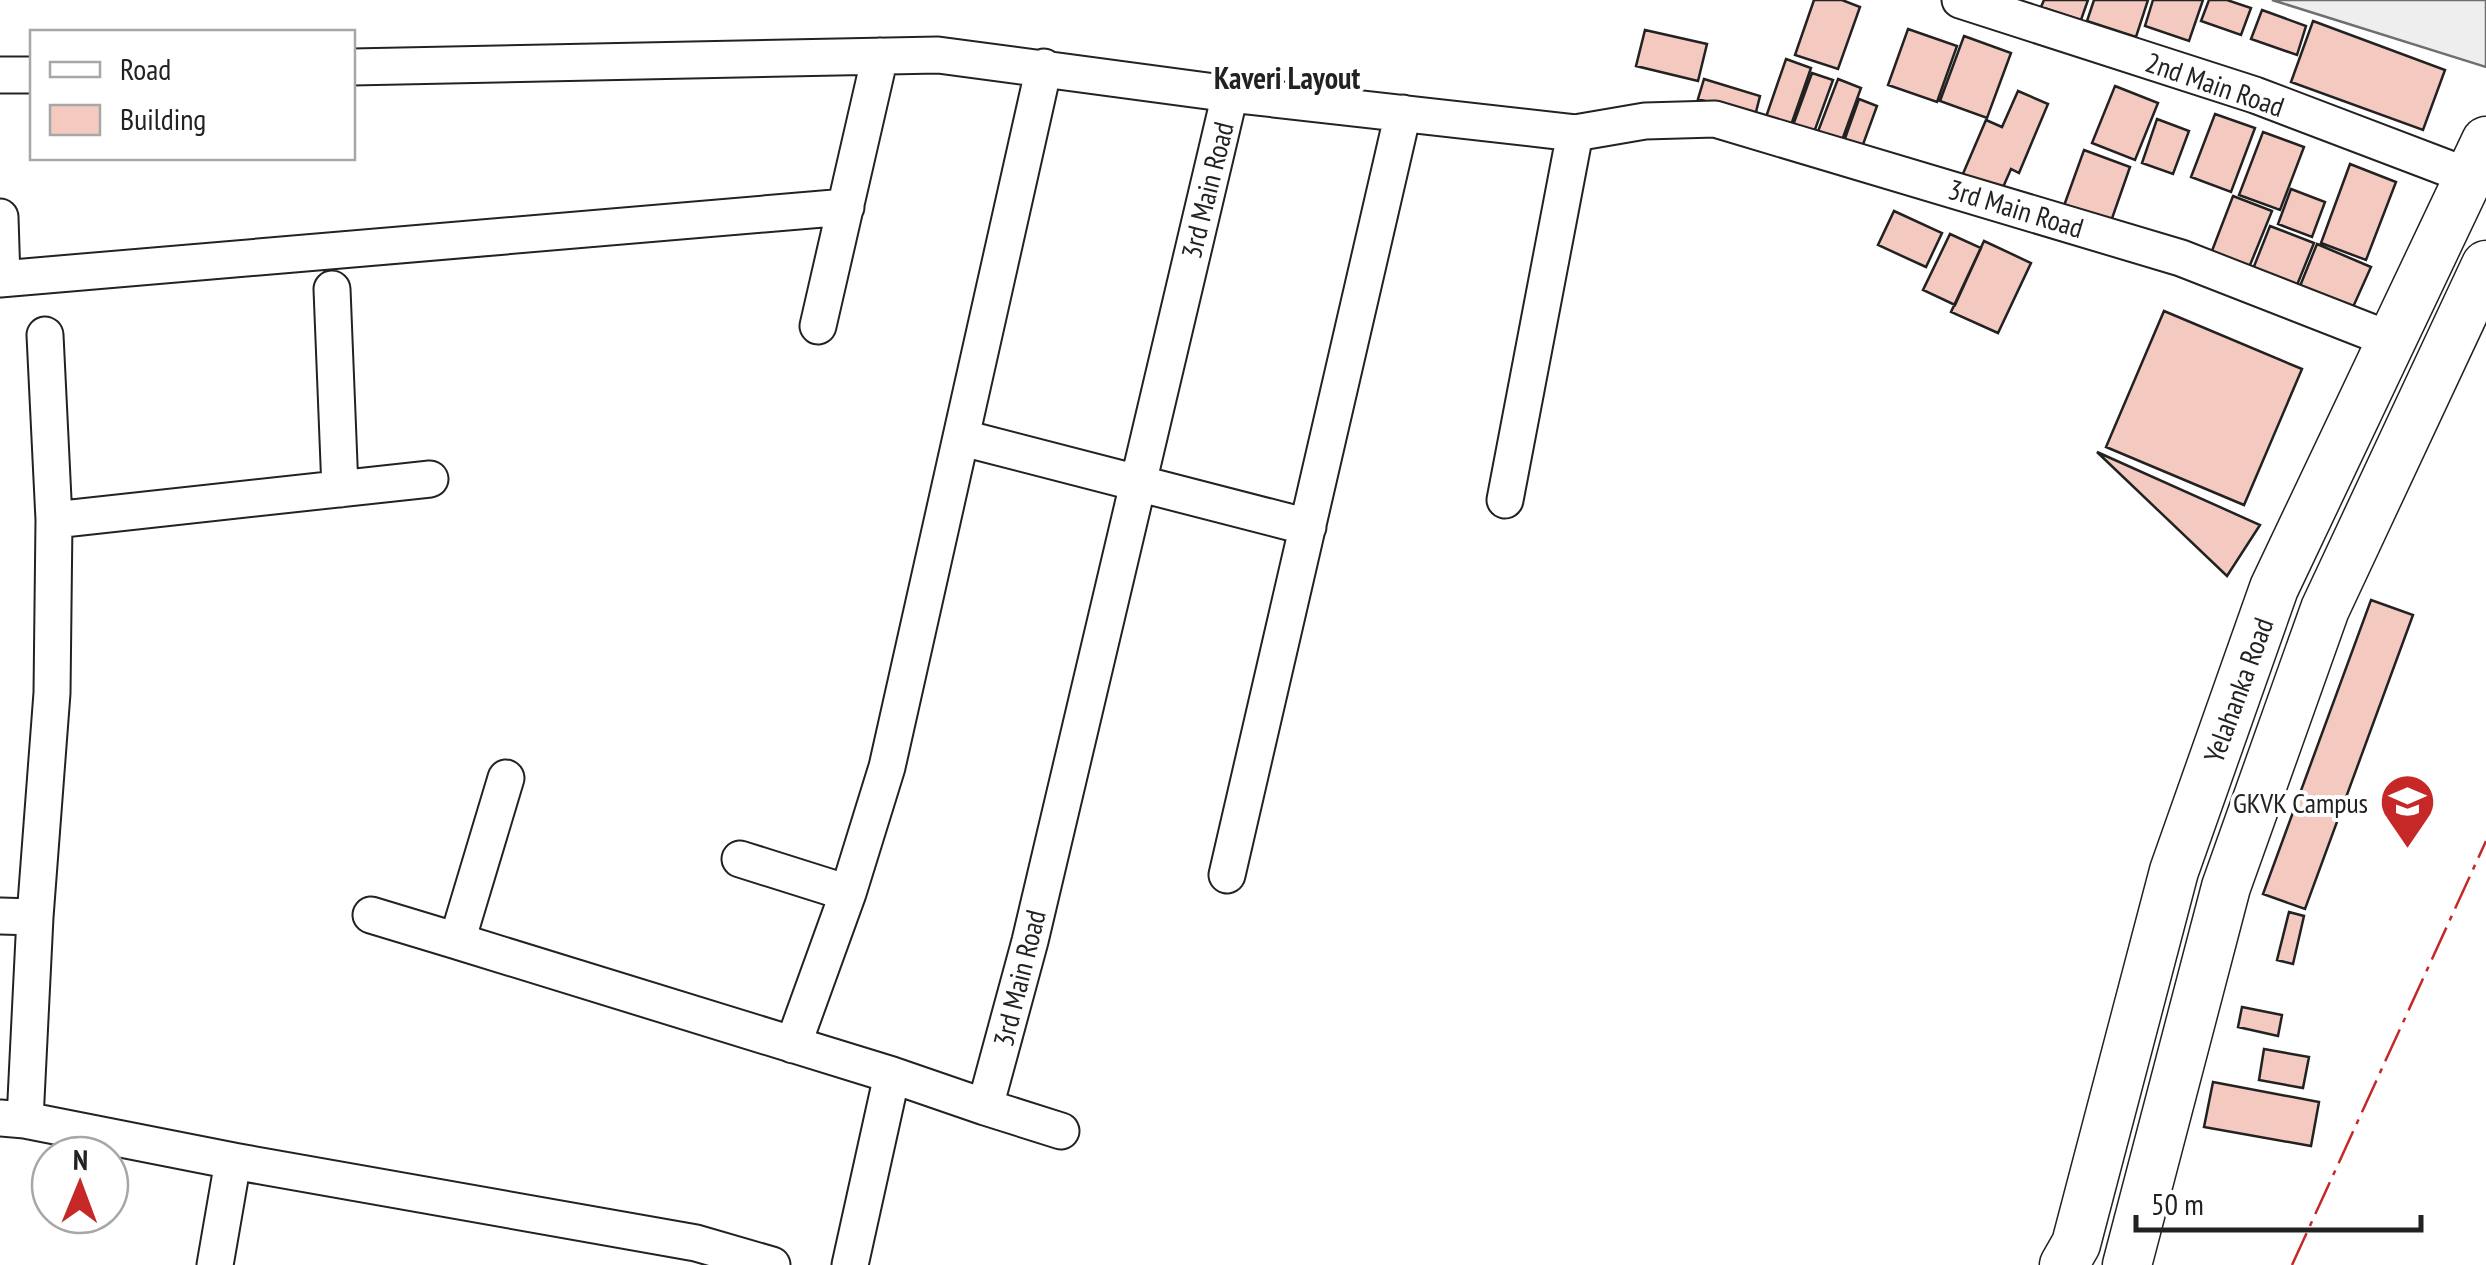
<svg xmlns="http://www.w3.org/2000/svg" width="2486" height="1265" font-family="'PT Sans Narrow',sans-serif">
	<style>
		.green { fill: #eee; stroke: #6f6f6f; stroke-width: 2.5 }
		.building { fill: #f3c9c0; stroke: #222; stroke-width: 2.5 }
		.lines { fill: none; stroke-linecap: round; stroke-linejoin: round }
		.street-casing { stroke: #222; stroke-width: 39 }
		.secondary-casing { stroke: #222; stroke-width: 51 }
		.street { stroke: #fff; stroke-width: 35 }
		.secondary { stroke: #fff; stroke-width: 48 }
		.power { stroke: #c62828; stroke-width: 2.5; stroke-dasharray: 35 8 5 8; stroke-linecap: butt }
		.labels { text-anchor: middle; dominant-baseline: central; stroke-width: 8; stroke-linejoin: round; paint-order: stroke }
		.street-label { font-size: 28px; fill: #222; stroke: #fff }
		.poi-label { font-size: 28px; fill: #222; stroke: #fff; text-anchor: end }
		.neighbourhood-label { font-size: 30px; font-weight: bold; fill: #222; stroke: #fff }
	</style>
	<rect width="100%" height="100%" fill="#fff"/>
	<!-- green -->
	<path class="green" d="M2272,0H2486V67Z"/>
	<!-- building -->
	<path class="building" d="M1814,0H1842L1860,7L1838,69L1795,55Z
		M2044,0H2088L2081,20L2041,7Z
		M2094,0H2148L2136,37L2087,21Z
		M2153,0H2203L2189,41L2145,26Z
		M2209,0H2227L2251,8L2241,35L2201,21Z
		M2262,10L2306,26L2297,55L2251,39Z
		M2313,21L2445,70L2423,130L2291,82Z
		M1908,29L1957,46L1937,102L1888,85Z
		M1645,30L1707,44L1698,81L1636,66Z
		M1964,36L2011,53L1987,118L1940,101Z
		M1786,59L1811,68L1790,128L1765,120Z
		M1812,73L1833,80L1813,135L1792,128Z
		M1704,79L1760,96L1755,116L1698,99Z
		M1838,79L1861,88L1841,143L1817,134Z
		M2115,86L2158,103L2135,160L2092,143Z
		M2018,91L2048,104L2019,173L2011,169L2001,192L1962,176L1986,120L2002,127Z
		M1859,99L1877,106L1861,150L1843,144Z
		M2215,114L2255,128L2231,192L2191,177Z
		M2157,119L2189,131L2173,174L2142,163Z
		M2263,132L2304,147L2280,210L2239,195Z
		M2084,150L2130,167L2108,230L2061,214Z
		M2350,164L2396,182L2366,260L2321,243Z
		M2291,189L2325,202L2312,237L2278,224Z
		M2233,196L2272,211L2248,270L2210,256Z
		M1894,211L1942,233L1926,267L1878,245Z
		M2270,226L2314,243L2295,290L2251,274Z
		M1950,234L1981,248L1955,305L1923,290Z
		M1984,241L2031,263L1998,333L1951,312Z
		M2317,244L2371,267L2349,316L2296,296Z
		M2164,311L2302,369L2244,505L2106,447Z
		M2097,452L2260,525L2227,576Z
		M2371,600L2413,615L2305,909L2263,894Z
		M2289,912L2304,916L2293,964L2277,960Z
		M2242,1007L2282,1015L2278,1036L2238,1027Z
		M2264,1049L2309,1057L2303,1088L2259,1080Z
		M2213,1082L2319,1102L2311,1146L2204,1127Z"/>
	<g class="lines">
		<defs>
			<path id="street" d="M1960,0L2255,95L2468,176
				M352,67L938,55L1230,94
				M0,75H32
				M0,217L2,279
				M0,279L846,207
				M332,289L340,489
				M818,326L880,56
				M963,438L1308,527
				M1505,500L1575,133
				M54,520L430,479
				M506,778L457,941L892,1075
				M740,859L848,893L887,767L1044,67
				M1227,875L1403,113
				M371,915L457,941
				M0,916L35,917L52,693L54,520L45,335
				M793,1045L848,893
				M985,1107L1061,1131
				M0,1118L25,1120L35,917
				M25,1120L233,1161
				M215,1265L233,1161L696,1243L772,1265
				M850,1265L892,1075L985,1107L1030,941L1230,94L1575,133L1645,121L1715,119L2181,258L2391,340"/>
			<path id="secondary" d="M2064,1265L2076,1244L2174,871L2274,588L2486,141
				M2127,1265L2226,887L2325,609L2486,265"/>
		</defs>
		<!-- street casing -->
		<use href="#street" class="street-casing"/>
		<!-- secondary casing -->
		<use href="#secondary" class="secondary-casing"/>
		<!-- street -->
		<use href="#street" class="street"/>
		<!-- secondary -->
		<use href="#secondary" class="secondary"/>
		<!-- power -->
		<path class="power" d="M2292,1265L2486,841"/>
	</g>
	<!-- icons -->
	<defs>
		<symbol id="university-pin" viewBox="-11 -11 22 30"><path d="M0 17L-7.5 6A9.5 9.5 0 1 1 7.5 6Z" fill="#c62828" stroke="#fff"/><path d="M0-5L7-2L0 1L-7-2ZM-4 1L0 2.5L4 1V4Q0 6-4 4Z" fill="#fff"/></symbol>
	</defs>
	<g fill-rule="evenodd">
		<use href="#university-pin" x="2376" y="770" width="63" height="86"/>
	</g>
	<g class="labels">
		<!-- street labels -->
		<g class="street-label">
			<text transform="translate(2215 84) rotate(19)">2nd Main Road</text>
			<text transform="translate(1207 190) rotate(-76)">3rd Main Road</text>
			<text transform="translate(2016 208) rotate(17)">3rd Main Road</text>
			<text transform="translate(2238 690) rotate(-70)">Yelahanka Road</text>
			<text transform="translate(1019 978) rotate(-76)">3rd Main Road</text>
		</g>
		<!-- poi labels -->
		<g class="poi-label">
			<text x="2368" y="802">GKVK Campus</text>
		</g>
		<!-- neighbourhood labels -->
		<g class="neighbourhood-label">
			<text x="1287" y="77">Kaveri Layout</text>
		</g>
	</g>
	<!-- legend -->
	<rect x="30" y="30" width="325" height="130" fill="#ffffff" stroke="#a7a7a7" stroke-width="2.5"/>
	<rect x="50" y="62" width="50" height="15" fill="#ffffff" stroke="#a7a7a7" stroke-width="2.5"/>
	<text x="120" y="80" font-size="30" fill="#222222">Road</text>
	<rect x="50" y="105" width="50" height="30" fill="#f3c9c0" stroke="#a7a7a7" stroke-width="2.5"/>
	<text x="120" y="130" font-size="30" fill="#222222">Building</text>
	<!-- north arrow -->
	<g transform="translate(80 1185) rotate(1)"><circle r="48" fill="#ffffff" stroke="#a7a7a7" stroke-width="2.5"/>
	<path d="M0-8L18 38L0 25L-18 38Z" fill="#c62828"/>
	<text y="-15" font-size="28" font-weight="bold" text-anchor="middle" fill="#222222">N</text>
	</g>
	<!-- scale -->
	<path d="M2136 1215v15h285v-15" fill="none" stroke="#222222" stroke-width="5"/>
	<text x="2151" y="1215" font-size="30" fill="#222222" stroke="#ffffff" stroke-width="8" paint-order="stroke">50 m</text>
</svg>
